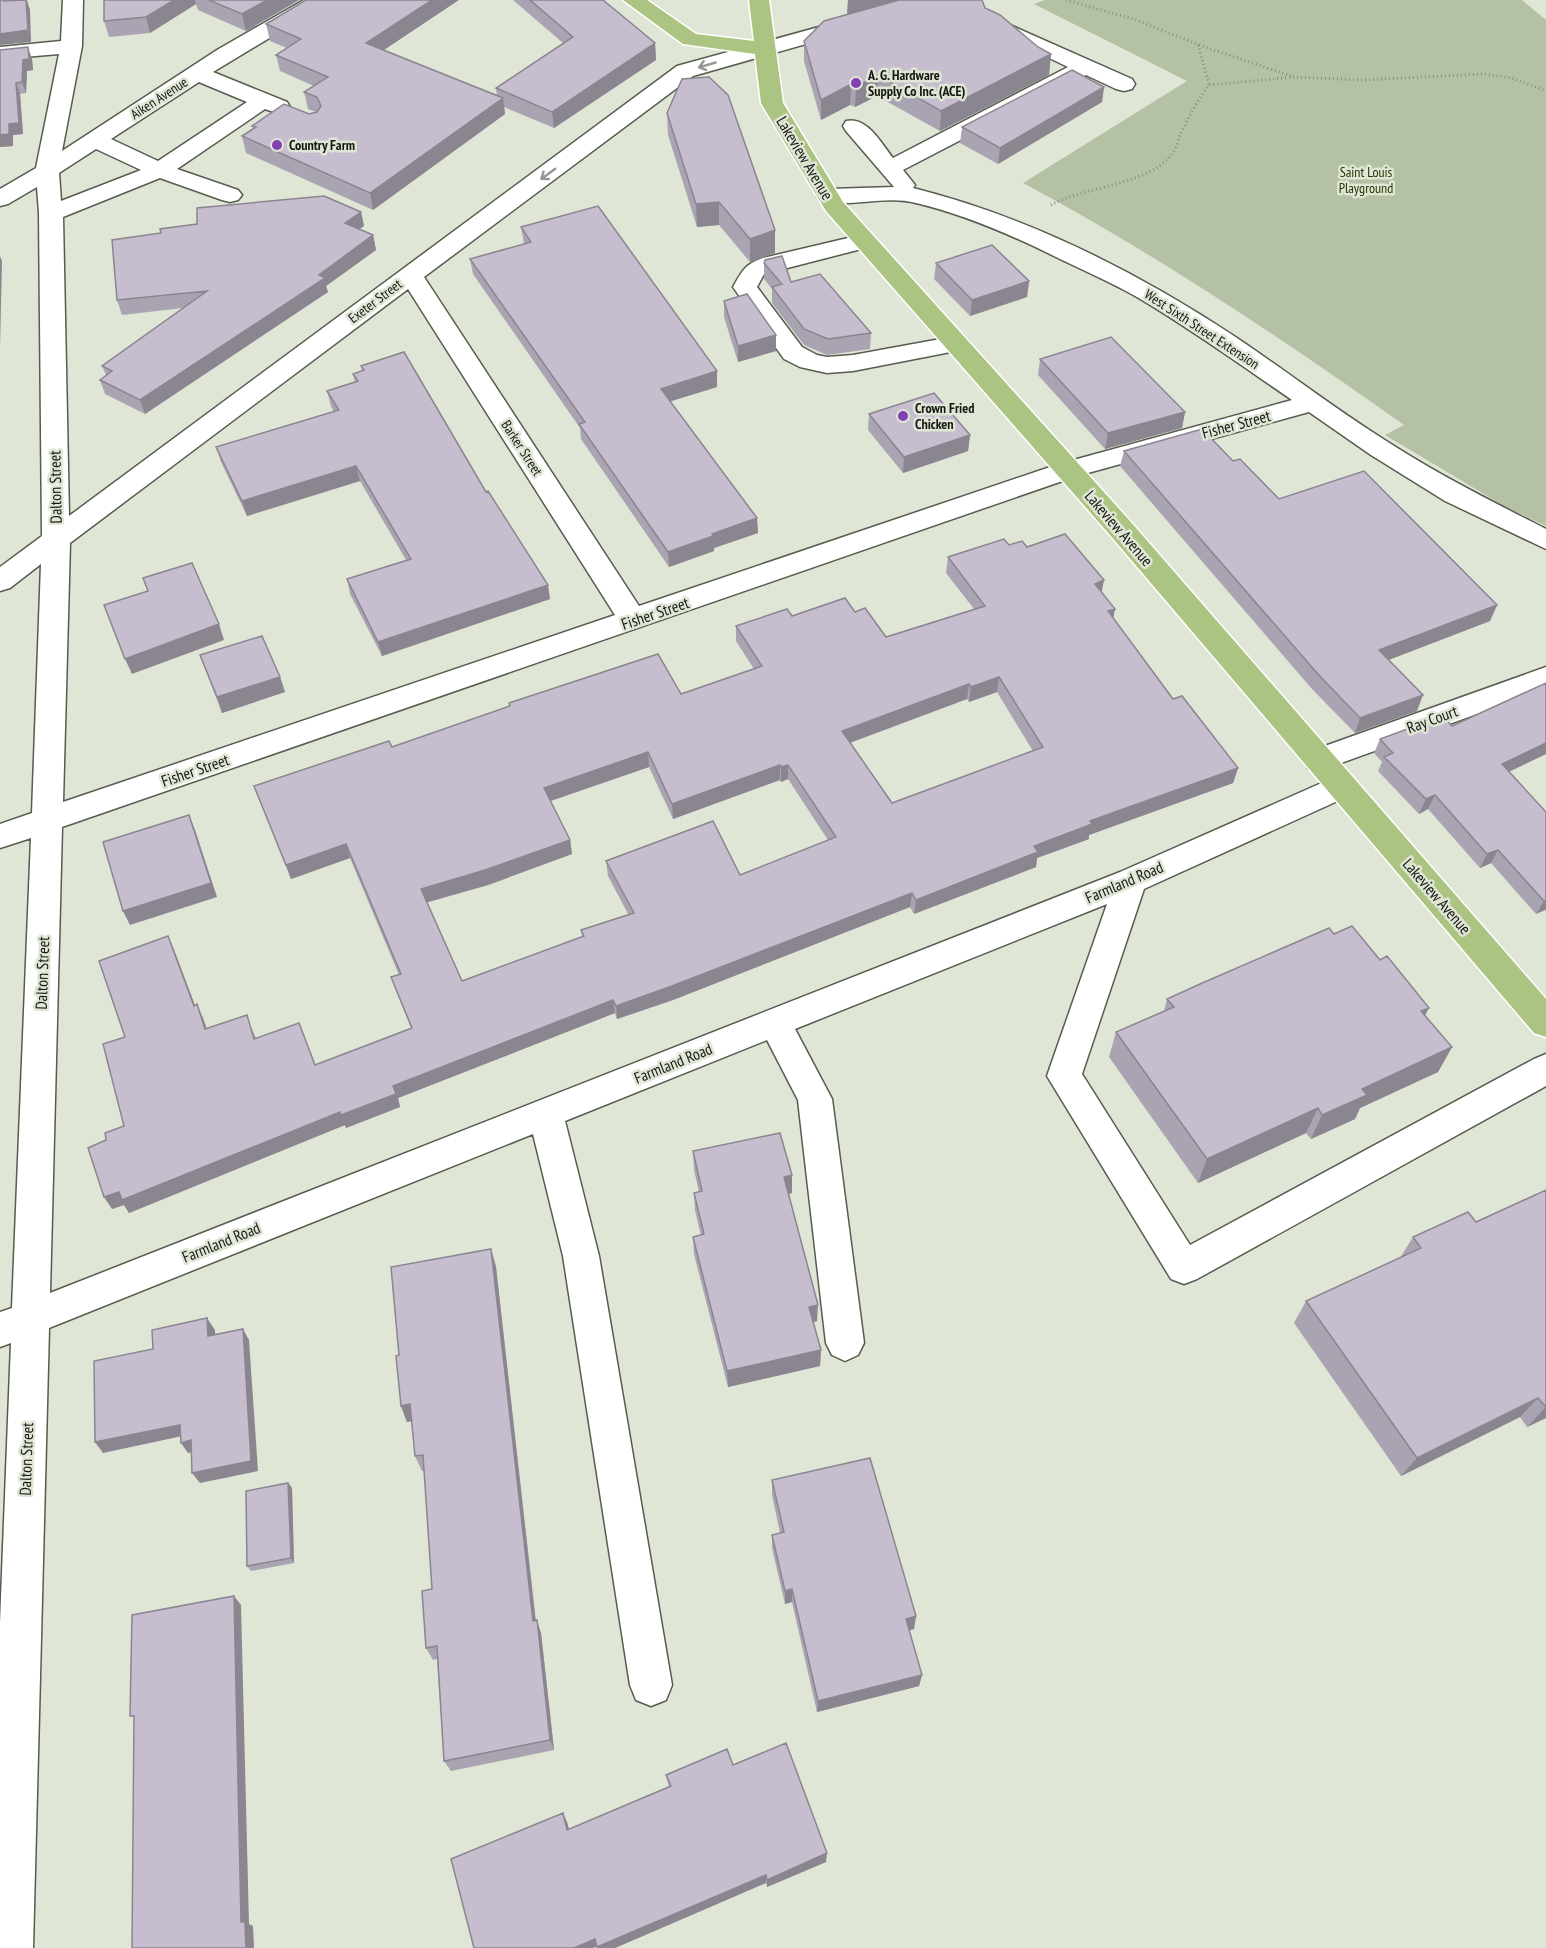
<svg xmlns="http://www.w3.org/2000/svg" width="1546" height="1948" font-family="'PT Sans Narrow',sans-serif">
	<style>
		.green { fill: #b4c1a4 }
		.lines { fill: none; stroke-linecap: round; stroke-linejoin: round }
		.minor-casing { stroke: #565c4e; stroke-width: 3 }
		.major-casing { stroke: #fff; stroke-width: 3 }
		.path { stroke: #8a8f84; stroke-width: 3; stroke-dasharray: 1 3; stroke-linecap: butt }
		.minor { fill: #fff; fill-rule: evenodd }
		.major { fill: #acc482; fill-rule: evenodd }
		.wall { fill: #aaa3b1; fill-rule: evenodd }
		.shaded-wall { fill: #8b8590 }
		.building { fill: #c6bece; stroke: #8b8590; stroke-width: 1.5; fill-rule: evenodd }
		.oneway { stroke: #969794 }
		.poi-dot { fill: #843fb2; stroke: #dfe6d6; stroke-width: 2 }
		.labels { text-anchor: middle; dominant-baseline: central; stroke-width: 5; stroke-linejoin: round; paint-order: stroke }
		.far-poi-label { font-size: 14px; font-weight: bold; fill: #151812; stroke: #dfe6d6; text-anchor: start }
		.far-street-label { font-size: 14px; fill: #151812; stroke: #dfe6d6 }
		.far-park-label { font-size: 14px; fill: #243502; stroke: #dfe6d6 }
		.street-label { font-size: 16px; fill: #151812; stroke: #dfe6d6 }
	</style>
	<rect width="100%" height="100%" fill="#dfe6d6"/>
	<!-- green -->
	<path class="green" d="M1045,0H1522L1546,20V526L1504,506L1385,435L1404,425C1281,338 1156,254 1023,183L1187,81L1034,4Z"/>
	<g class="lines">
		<defs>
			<path id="minor" d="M63,0H83L82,46L62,151L217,50L304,0H329L326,4L213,72L287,102L290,107L287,112L279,114L265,109L177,169L238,190L242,195L238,200L230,202L222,200L160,178L63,217L69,516L677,66L917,0H950L947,4L693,76L424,277L639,606L1059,464L1292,400C1241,365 1191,329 1137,297C1112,283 1085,271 1060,259C1014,236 966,215 916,203C885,195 850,208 821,201L817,196L821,191L829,189L894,187L846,131L843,126L846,121C867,116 881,143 893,158L1068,67L985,27L982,23L985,19L992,17L1132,79L1135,84L1132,89L1124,91L1116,89L1086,75L903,170L915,185L913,188C1029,217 1139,273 1237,338C1289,373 1338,411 1391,444C1441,476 1493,502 1546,529V549L1445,501L1371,455L1309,412L1077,476L62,827L50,1293L1120,872L1342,774L1353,778L1357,786L1353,794L1144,889L1082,1074L1190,1245L1534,1059L1546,1054V1086L1197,1279L1184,1284L1171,1279L1047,1076L1107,904L795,1029L832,1099L864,1343L858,1355L845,1361L832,1355L826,1343L798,1100L767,1040L565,1121L599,1256L672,1685L666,1700L651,1706L636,1700L630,1685L563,1256L533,1134L49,1328L33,1948H0V1623L11,1343L0,1347V1312L12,1308L31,838L0,848V824L32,813L41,564L10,588L0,591V567L42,536L39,213L37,187L8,204L0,206V189L36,168L59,54L0,59V47L61,41ZM199,82L247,102L158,161L111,139ZM96,149L141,170L61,201L59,173ZM408,289L615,615L63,802L70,543Z
				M865,234L873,236L877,241L873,246L764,274L757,287L802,347L817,355L827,357L853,355L957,336L966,339L970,344L966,349L853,371L827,373L800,367L784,359L733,287C743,270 744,265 763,258Z
				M1546,667V689L1319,771L1308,768L1304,760L1308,752Z"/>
			<path id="major" d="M623,0H647L696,34L754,41L749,0H769L783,103L843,202L1130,521L1546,999V1037L1534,1033L1110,535L826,211L761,103L755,54L683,44Z"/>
		</defs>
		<!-- minor casing -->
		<use href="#minor" class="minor-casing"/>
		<!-- major casing -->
		<use href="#major" class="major-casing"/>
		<!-- path -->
		<path class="path" d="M1066,0L1133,19L1198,44L1209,85
			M1199,45L1291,76
			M1051,205C1085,186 1149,185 1172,154C1177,148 1178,139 1181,133C1189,116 1198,100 1209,85L1294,77L1362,80L1484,74L1512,78L1546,91"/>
		<!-- minor -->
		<use href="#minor" class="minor"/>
		<!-- major -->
		<use href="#major" class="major"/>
	</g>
	<!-- wall -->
	<path class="wall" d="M104,0H299L246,31L198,10L196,4L150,33L109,37L104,21Z
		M513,0H603L655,43L656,60L554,128L504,107L505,114L373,210L246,153L242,136L253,129L252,126L316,112L308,109L304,92L314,86L280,71L276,55L287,48L270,41L266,24L383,50L497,95L496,88L563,43Z
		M848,0H982L985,8L1038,47L1051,54L1049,75L940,131L877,96L855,107L850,105L821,120L804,61V41L847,15Z
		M0,50L32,59L33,70L27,71L26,93L20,94L23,134L13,135V146L0,147Z
		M1104,87L1102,102L998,164L960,143L962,127Z
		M667,113L775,253L750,262L719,225L697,227L668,135Z
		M361,212L364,226L359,229L373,235L376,250L326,286L328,292L145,414L105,394L100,380L106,375L102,366L183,308L122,315L117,300L161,233Z
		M521,227L717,371V387L670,401L757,518L758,533L714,548V551L669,567L581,439L580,428L473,274L470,259L524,244Z
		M764,263L791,282L871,333L870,349L827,355L804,345L772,303V289L764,279Z
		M936,263L1029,281L1027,297L970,316L934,279Z
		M724,301L776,335V351L738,362L724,317Z
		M1040,359L1185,412L1182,428L1105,449L1038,375Z
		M361,366L550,599L382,656L350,594L347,579L406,560L360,481L247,516L221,462L216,447L334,412L331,406L327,391L355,382L353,374L362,371Z
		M869,414L970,435L968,451L903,473L868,430Z
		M1124,451L1233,461L1279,499L1497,605L1490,621L1388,660L1417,711L1355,733L1312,689L1120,466Z
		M1009,545L1027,547L1101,592L1115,609L1113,619L1173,699L1238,768L1233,783L1089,835V839L1037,858L1036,867L914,914L910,907L673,1000L617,1019L615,1013L398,1098L400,1107L346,1128L345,1125L129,1213L124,1205L112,1209L106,1140L124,1126L125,1037L168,936L174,950L195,1005L203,1018L207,1029H252L256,1038L315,1065L411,1028L396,991L391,977L399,975L350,858L291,879L254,786L392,747L509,707V703L681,694L754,669L736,641V626L792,616L855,612L886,637L974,609L946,573L948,557ZM997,692L1033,751L892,803L850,743L967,699L969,702ZM649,767L673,819L780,780L781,782L788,779L828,840L740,875L606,861L608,876L628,914L581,930L582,937L462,981L427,902L488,885L572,854L570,840L551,801Z
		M200,655L280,677L285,692L222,713Z
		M1546,683V754L1509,772L1546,812V910L1536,914L1491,863L1480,868L1428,809L1419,814L1378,771L1382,762L1374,753L1380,739L1452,726Z
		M1334,934L1425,1016L1452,1047L1438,1072L1360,1108L1355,1119L1311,1139L1306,1133L1198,1183L1109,1057L1116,1032L1164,1011L1167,999Z
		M693,1151L792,1193L788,1194L817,1321L813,1322L821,1350L820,1366L728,1387L694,1254L693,1237L701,1235L695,1211L694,1193L699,1192L694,1170Z
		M1546,1190V1418L1527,1427L1520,1417L1401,1476L1294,1323L1306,1301L1400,1258L1413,1237L1476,1222Z
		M491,1249L496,1267L536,1621L541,1633L554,1750L451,1771L444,1761L437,1659L433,1660L426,1648L432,1589L424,1471H422L415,1456L412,1421L407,1422L401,1406L399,1355Z
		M772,1480L916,1616L914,1629L909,1630L922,1675L919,1686L817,1712L792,1602L785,1604L772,1548V1535L780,1533L772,1495Z
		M288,1483L292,1488L294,1563L251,1571L247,1566Z
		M733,1765L826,1862L767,1887L766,1883L615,1948H598L597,1946L593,1948H474L567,1822L569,1829L669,1787L666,1775Z"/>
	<!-- shaded-wall -->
	<path class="shaded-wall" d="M27,0L30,10L31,42L0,45V34Z
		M174,0H195L196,4L150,33L146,17Z
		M267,0H299L246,31L242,14Z
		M432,0H459L369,60L366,43Z
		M848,0H909L847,17Z
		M655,43L656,60L554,128L552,112Z
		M28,47L32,59L33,70L27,71L26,93L22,82L23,60Z
		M1051,54L1049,75L940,131L941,111Z
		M878,75L877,96L855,107L856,87Z
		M16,83L20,94L23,134L13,135V146L0,147V135L9,124Z
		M851,84L850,105L821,120V100Z
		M1104,87L1102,102L998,164L1000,148Z
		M503,98L505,114L373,210L370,193Z
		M719,202V225L697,227L696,204Z
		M361,212L364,226L348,237L345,223Z
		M775,230V253L750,262V239Z
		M373,235L376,250L326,286L328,292L145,414L140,400L319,275Z
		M0,256L2,261L0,347Z
		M1029,281L1027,297L970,316L972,300Z
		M776,335V351L738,362V346Z
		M717,371V387L662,404L661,389Z
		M1185,412L1182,428L1105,449L1108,433Z
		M970,435L968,451L903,473L904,457Z
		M356,466L360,481L247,516L242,501Z
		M757,518L758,533L714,548V551L669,567L668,552L712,534Z
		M1104,580L1101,596L1095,584Z
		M548,585L550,599L382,656L378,642Z
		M1497,605L1490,621L1373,666L1379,650Z
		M1115,609L1112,624L1108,611Z
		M219,624L224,640L132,674L125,659Z
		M280,677L285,692L222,713L217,697Z
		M999,677L997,692L969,702L971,687Z
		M969,684L967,699L841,746L842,731Z
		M1423,695L1417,711L1355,733L1360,718Z
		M1546,743V754L1495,778L1502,764Z
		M648,752L649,767L547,802L544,788Z
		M780,765V780L673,819L672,804Z
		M788,765V779L781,782V767Z
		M1238,768L1233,783L1089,835V839L1037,858L1036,867L914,914L916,900L1034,846L1090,821Z
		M1435,795L1428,809L1419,814L1426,799Z
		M189,815L195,830L217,897L130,925L123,911Z
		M570,840L572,854L488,885L425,903L421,889Z
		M346,844L350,858L291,879L286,865Z
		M1498,850L1491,863L1480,868L1487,854Z
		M912,893L910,907L673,1000L617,1019L616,1006Z
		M1546,900V909L1536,914L1544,901Z
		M168,936L174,950L200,1019L194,1006Z
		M613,1000L615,1013L398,1098L400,1107L346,1128L341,1115L393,1086Z
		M197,1004L203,1018L211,1043L205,1029Z
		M1429,1008L1416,1033L1421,1011Z
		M1452,1047L1438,1072L1360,1108L1355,1119L1311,1139L1322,1115L1362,1089Z
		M1318,1108L1306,1133L1198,1183L1207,1159Z
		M340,1112L345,1125L129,1213L124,1205L112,1209L104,1197Z
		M792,1175V1193L783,1195L784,1177Z
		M491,1249L496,1267L537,1634L533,1621Z
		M818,1305L817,1321L808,1324L809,1307Z
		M207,1318L215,1330V1347L208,1336Z
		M243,1329L249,1340L258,1471L200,1483L192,1473Z
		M821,1350L820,1366L728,1387L727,1371Z
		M1538,1398L1520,1417L1401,1476L1417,1458Z
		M410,1404L417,1420L407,1422L401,1406Z
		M1546,1407V1418L1527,1427Z
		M180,1425L187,1435L103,1453L95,1442Z
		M191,1440L198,1451L188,1453L181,1443Z
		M288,1483L292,1488L294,1563L291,1558Z
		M792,1589V1602L785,1604V1591Z
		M234,1596L241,1605L249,1924L253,1926L254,1948H246L241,1922Z
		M916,1616L914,1629L904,1632L906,1619Z
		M537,1620L541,1633L554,1750L550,1740Z
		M922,1675L919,1686L817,1712L818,1701Z
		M563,1813L567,1822L571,1838L567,1830Z
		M827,1853L826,1862L767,1887V1880Z
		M766,1875V1883L615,1948H598L597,1947Z
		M595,1939L598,1946L593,1948H574Z"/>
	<!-- building -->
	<path class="building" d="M0,0H4V1L26,0L28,30L0,34Z
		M104,0H174L146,17L104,21Z
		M209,0H267L242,14Z
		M306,0H432L366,43L503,98L370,193L242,136L256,127L252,126L284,104L309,114L317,112L321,106L317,97L304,92L328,77L276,55L301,39L266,24Z
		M530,0H603L655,43L552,112L496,88L573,37Z
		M899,0H982L985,8L1000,15L1038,47L1051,54L941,111L878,75L856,87L851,84L821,100L804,41L824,21Z
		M28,47L29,59L23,60L22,82L16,83L19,123L9,124V134L0,135V50Z
		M1072,70L1104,87L1000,148L962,127Z
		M709,77L728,95L775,230L750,239L719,202L696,204L667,113L682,79Z
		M324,196L361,212L345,223L373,235L319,275L325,278L140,400L100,380L112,371L102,366L207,291L117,300L112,240L161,233L160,229L197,224V208Z
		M598,206L717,371L661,389L757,518L712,534L713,536L668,552L579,424L585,422L470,259L531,242L521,227Z
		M992,245L1029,281L972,300L936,263Z
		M782,256L791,282L820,274L871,333L828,339L804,329L772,287L782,284L764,263L765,260Z
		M747,294L776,335L738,346L724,301Z
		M1111,337L1185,412L1108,433L1040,359Z
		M404,352L486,492L488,491L548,585L378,642L347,579L411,559L356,466L242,501L216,447L339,410L327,391L358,381L353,374L364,370L361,366Z
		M934,393L970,435L904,457L869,414Z
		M1202,429L1233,461L1240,459L1279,499L1364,471L1497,605L1379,650L1423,695L1360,718L1317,673L1124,451Z
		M1065,534L1104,580L1095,584L1115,609L1108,611L1173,699L1182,696L1238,768L1090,821L1092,824L1034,846L1038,852L916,900L912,893L672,986L616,1006L613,1000L393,1086L396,1094L341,1115L340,1112L122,1200L119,1192L104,1197L88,1148L106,1140L105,1133L124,1126L103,1044L125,1037L99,961L168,936L194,1006L197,1004L205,1029L247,1015L254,1039L299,1023L315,1065L412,1028L391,977L401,974L346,844L286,865L254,786L389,741L392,747L510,706L509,703L658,654L681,694L762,666L736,626L787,609L792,616L845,598L855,612L865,608L886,637L985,606L948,557L1004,539L1009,545L1022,541L1027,547ZM999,677L1043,747L892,803L842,731L969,684L971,687ZM648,752L672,804L780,765L781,767L788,765L836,837L740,875L713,821L606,861L634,913L581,930L584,936L462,981L421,889L485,870L570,840L544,788Z
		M192,563L219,624L125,659L104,605L148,591L143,578Z
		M262,636L280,677L217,697L200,655Z
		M1546,683V743L1502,764L1546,812V900L1544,901L1498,850L1487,854L1435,795L1426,799L1384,757L1393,753L1380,739L1443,716L1452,726Z
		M189,815L211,883L123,911L103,842Z
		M1352,926L1380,960L1387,956L1429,1008L1421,1011L1452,1047L1362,1089L1367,1095L1322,1115L1318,1108L1207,1159L1116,1032L1174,1007L1167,999L1200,984L1329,928L1334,934Z
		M780,1133L792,1175L784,1177L818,1305L809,1307L821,1350L727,1371L693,1237L704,1234L694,1193L702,1191L693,1151Z
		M1546,1190V1407L1538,1398L1417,1458L1306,1301L1421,1248L1413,1237L1468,1212L1476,1222Z
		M491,1249L533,1621L537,1620L550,1740L444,1761L437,1646L426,1648L422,1591L432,1589L423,1455L415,1456L410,1404L401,1406L396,1356L399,1355L391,1267Z
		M207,1318L208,1336L243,1329L251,1461L192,1473L191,1440L181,1443L180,1425L95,1442L94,1361L153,1349L152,1330Z
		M870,1458L916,1616L906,1619L922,1675L818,1701L792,1589L785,1591L772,1535L784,1532L772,1480Z
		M288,1483L291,1558L247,1566L246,1491Z
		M234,1596L241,1922H245L246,1948H132L134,1716H130L132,1615Z
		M786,1743L827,1853L767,1880L766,1875L597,1947L595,1939L574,1948H474L451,1859L563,1813L567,1830L671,1786L666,1775L727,1749L733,1765Z"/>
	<!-- one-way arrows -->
	<defs><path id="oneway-shaft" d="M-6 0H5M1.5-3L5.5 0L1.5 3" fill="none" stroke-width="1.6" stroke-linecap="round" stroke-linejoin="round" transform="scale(1.5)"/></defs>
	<g class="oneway">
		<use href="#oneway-shaft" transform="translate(707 65) rotate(164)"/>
		<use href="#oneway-shaft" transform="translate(548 174) rotate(144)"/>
	</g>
	<!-- markers -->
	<g class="poi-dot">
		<circle cx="856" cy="83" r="6"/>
		<circle cx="277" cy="145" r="6"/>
		<circle cx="903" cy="416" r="6"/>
	</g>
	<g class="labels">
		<!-- far-poi labels -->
		<g class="far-poi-label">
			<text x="868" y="75">A. G. Hardware<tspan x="868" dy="16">Supply Co Inc. (ACE)</tspan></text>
			<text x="289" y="145">Country Farm</text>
			<text x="915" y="408">Crown Fried<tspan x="915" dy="16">Chicken</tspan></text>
		</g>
		<!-- far-street labels -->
		<g class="far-street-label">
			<text transform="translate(159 98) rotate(-33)">Aiken Avenue</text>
			<text transform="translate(375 301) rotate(-37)">Exeter Street</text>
			<text transform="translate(1202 329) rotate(33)">West Sixth Street Extension</text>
			<text transform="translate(522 448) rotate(57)">Barker Street</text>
		</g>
		<!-- far-park labels -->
		<g class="far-park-label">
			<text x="1366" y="172">Saint Louis<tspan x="1366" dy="16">Playground</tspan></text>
		</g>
		<!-- street labels -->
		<g class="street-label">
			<text transform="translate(805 158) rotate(59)">Lakeview Avenue</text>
			<text transform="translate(1236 424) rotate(-15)">Fisher Street</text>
			<text transform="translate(55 487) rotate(-91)">Dalton Street</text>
			<text transform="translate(1119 528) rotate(49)">Lakeview Avenue</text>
			<text transform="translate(655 613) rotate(-19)">Fisher Street</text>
			<text transform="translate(1432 719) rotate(-20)">Ray Court</text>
			<text transform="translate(195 770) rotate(-19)">Fisher Street</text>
			<text transform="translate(1124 882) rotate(-23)">Farmland Road</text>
			<text transform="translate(1437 896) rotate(49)">Lakeview Avenue</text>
			<text transform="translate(42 973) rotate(-88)">Dalton Street</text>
			<text transform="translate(673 1063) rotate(-22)">Farmland Road</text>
			<text transform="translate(221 1242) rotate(-22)">Farmland Road</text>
			<text transform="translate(26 1459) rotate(-88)">Dalton Street</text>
		</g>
	</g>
</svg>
